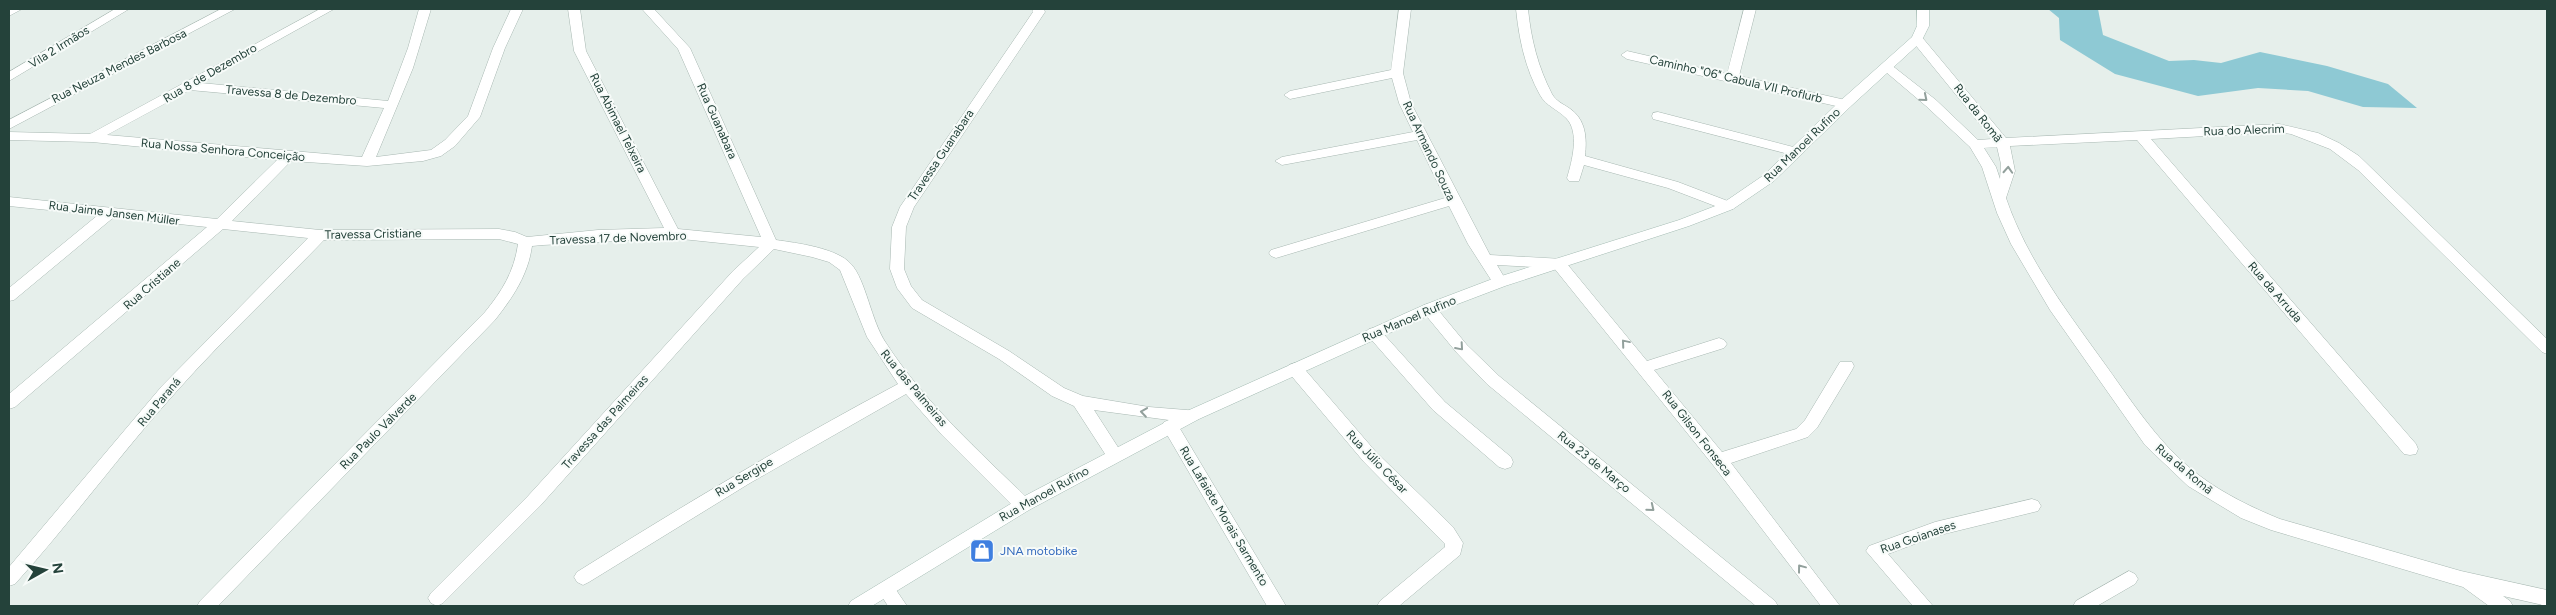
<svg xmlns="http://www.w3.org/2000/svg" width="2556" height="615" font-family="Figtree,sans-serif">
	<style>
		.water { fill: #8ec9d4 }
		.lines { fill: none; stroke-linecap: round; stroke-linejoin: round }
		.street-casing { stroke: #a8b8b2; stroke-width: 1 }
		.secondary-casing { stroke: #a4bbb3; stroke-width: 1 }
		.street { fill: #fff; fill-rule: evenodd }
		.secondary { fill: #fff; fill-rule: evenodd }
		.oneway { stroke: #92a09c }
		.labels { text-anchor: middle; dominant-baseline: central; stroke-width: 4; stroke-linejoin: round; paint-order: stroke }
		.street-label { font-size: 12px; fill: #24423a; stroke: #f7fbf9 }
		.shop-label { font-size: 12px; fill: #366cbe; stroke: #f7fbf9; text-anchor: start }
	</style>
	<rect width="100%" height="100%" fill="#e6efeb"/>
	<!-- water -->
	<path class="water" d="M2048,9H2098L2103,35L2169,61L2194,60L2221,63L2260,52L2327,66L2388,84L2417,108L2363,107L2308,91L2258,88L2198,96L2115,74L2060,40L2059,18Z"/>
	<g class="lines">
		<defs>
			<path id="street" d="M9,9H22L9,16Z
				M115,9H129L9,81V72Z
				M221,9H235L9,129V120Z
				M320,9H334L201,83L388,101L408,48L419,9H431L413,68L376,157L431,150L445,140L468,116L493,48L511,9H523L505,48L480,117L455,146L441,156L423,161L367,166L291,161L232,221L320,230L499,229L515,232L527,237L598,230L664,228L574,51L568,9H580L586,51L678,229L761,237L678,49L642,9H654L690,48L776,240C797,243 837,248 851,264C866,280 871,321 886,343C925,403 979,451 1029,500L1032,505L1029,510L1023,512L1017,510L942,435L906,394L750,483L589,582L583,585L577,582L574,577L577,572C682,506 789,442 898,384L867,337L840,270L829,262L812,257L774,249L743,279L540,506L443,603L437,606L431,603L428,598L431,593L528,496L733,271L759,247L672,238L543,245L532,246C528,275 513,297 495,320L218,606H197L200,601L485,312C502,291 514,272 518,244L499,239L324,240C275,291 223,339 176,392C120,454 71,522 15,584L9,586V567L162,386L308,238L223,229L15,407L9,409V394L207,227L114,217L14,300L9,301V288L98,215L9,206V197L217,219L277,160L92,142L9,140V132L90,134ZM190,90L384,108L362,157L107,135Z
				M1032,9H1044L1045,12L914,207L906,227L904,269L911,286L922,300L1009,351L1064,388L1083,396L1149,407L1199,411L1201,415L1199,419L1171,420L1176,422L1286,606H1267L1162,426L1164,422L1169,420L1094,410L1123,455L1121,460L1115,461L1109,460L1074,406L1052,396L999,359L912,308L897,288L890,269L892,227L900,207L1033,12Z
				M1399,9H1411L1403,73L1411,103L1490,255L1563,259L1647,361L1719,338L1724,340L1727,344L1724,348L1654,370L1722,452L1796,429L1805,420L1840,362H1852L1854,366L1852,370L1817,428L1808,437L1731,463L1840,606H1821L1713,465L1554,268L1497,265L1507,282L1500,287L1495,286L1468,244L1449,206L1276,258L1271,256L1269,253L1271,250L1445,198L1417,140L1282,165L1275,161L1282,157L1413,132L1399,103L1392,78L1290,99L1284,95L1290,91L1391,70Z
				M1516,9H1528C1531,39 1538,67 1552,94C1556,101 1563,104 1569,108C1586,119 1587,138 1585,156L1678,182L1733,203L1735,206L1733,209H1723L1668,188L1584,165L1579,181H1569L1567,178C1572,161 1580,132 1566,118C1557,109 1546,106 1540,95C1525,68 1519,39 1516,9Z
				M1744,9H1756L1739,76L1850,101L1851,104L1850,107L1845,108L1627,59L1621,55L1627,51L1727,74Z
				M1917,35L1921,36L2006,138L2279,124L2318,133L2339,143L2359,156L2547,339V354L2542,352L2358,170L2330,149L2291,134L2279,132L2151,139L2416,444L2418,449L2416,454L2410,455L2404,454L2137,140L2010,146L2015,171L2006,198C2027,260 2069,314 2107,367C2135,406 2161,447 2200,476C2224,494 2253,508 2280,519L2461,571L2547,590V606L2503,596L2510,601L2513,606H2489L2463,587L2271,530L2241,518L2188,486L2145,445L2050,310L2011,244L1997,213L1982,167L1970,147L1926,106L1880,67L1882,64H1890L1936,100L1978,140L1992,139L1913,42L1911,39ZM1997,147L2001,164L2000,179L1996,167L1984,148Z
				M1658,112L1801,149L1803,152L1796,156L1653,119L1652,116L1653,113Z
				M1429,304L1434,305L1467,345L1499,376L1775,601L1778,606H1756L1487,384L1457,353L1424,313L1421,309L1424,305Z
				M1374,328L1379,329L1445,402L1511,457L1513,462L1511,467L1505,469L1499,467L1433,410L1369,337L1366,333L1369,329Z
				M1295,363L1301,365L1376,452L1453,527L1463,543L1460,555L1399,606H1377L1380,601L1445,547V544L1364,462L1289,373L1287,369L1289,365Z
				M2032,499L2038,501L2041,506L2038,511L1936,536L1888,554L1933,606H1913L1866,551L1869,546L1935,522Z
				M2129,571L2135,574L2138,579L2135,584L2097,606H2073L2076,601Z
				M886,581L892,584L907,606H888L877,589L880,584Z"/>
			<path id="secondary" d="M1917,9H1929V26L1921,42L1850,107L1774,181L1733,209L1689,226L1505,286L1434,313L1199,419L1029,510L872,606H848L851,601L1017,500L1187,411L1424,305L1495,278L1679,220L1723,203L1764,175L1840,101L1912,37L1917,26Z"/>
		</defs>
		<!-- street casing -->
		<use href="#street" class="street-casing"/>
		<!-- secondary casing -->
		<use href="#secondary" class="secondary-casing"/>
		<!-- street -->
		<use href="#street" class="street"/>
		<!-- secondary -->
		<use href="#secondary" class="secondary"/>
	</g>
	<!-- one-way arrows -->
	<defs><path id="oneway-chevron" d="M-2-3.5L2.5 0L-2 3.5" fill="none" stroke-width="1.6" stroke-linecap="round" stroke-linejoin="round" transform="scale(1.25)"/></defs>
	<g class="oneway">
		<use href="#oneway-chevron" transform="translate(1924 98) rotate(40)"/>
		<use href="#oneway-chevron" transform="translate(2008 170) rotate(-87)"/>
		<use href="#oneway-chevron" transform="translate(1625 343) rotate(-130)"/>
		<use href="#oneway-chevron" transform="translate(1460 347) rotate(49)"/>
		<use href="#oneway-chevron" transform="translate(1144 412) rotate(-172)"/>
		<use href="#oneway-chevron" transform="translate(1651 508) rotate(39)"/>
		<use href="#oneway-chevron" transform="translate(1801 568) rotate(-127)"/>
	</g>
	<!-- icons -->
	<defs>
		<symbol id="shop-square" viewBox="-11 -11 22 22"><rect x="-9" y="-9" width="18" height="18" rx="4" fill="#3f7fe0" stroke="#f7fbf9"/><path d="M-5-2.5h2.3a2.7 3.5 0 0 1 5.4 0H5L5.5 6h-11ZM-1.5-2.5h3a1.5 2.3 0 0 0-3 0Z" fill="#fff"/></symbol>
	</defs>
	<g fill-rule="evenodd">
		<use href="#shop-square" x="968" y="537" width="28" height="28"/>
	</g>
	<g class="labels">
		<!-- street labels -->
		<g class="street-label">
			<text transform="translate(59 47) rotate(-32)">Vila 2 Irmãos</text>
			<text transform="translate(119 66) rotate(-27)">Rua Neuza Mendes Barbosa</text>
			<text transform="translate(210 73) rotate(-30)">Rua 8 de Dezembro</text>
			<text transform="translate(1736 79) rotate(13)">Caminho "06" Cabula VII Proflurb</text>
			<text transform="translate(291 95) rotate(5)">Travessa 8 de Dezembro</text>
			<text transform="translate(1978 113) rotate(52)">Rua da Romã</text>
			<text transform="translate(717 121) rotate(66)">Rua Guanabara</text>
			<text transform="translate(618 123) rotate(63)">Rua Abimael Telxeira</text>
			<text transform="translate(2244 130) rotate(-2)">Rua do Alecrim</text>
			<text transform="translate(1802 145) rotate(-44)">Rua Manoel Rufino</text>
			<text transform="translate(223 150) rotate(5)">Rua Nossa Senhora Conceição</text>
			<text transform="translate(1429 151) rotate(65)">Rua Armando Souza</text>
			<text transform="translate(941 155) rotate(-56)">Travessa Guanabara</text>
			<text transform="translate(114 213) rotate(7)">Rua Jaime Jansen Müller</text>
			<text transform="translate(373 234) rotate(-1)">Travessa Cristiane</text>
			<text transform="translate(618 238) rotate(-2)">Travessa 17 de Novembro</text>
			<text transform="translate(152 284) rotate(-41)">Rua Cristiane</text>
			<text transform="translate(2275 292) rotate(49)">Rua da Arruda</text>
			<text transform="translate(1409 319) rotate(-23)">Rua Manoel Rufino</text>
			<text transform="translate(914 388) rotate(50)">Rua das Palmeiras</text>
			<text transform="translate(159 402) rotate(-50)">Rua Paraná</text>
			<text transform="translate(605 422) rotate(-48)">Travessa das Palmeiras</text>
			<text transform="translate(378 431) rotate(-45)">Rua Paulo Valverde</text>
			<text transform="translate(1697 433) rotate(52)">Rua Gilson Fonseca</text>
			<text transform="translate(1377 462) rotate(46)">Rua Júlio César</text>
			<text transform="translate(1594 462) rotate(39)">Rua 23 de Março</text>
			<text transform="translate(2184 469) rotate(40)">Rua da Romã</text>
			<text transform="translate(744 477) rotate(-31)">Rua Sergipe</text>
			<text transform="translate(1044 494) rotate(-29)">Rua Manoel Rufino</text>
			<text transform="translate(1224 516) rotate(59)">Rua Lafaiete Morais Sarmento</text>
			<text transform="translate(1918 537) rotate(-19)">Rua Goianases</text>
		</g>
		<!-- shop labels -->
		<g class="shop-label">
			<text x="1000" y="551">JNA motobike</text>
		</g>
	</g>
	<!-- border -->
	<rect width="2556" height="615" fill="none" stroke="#24423a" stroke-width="20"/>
	<!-- north arrow -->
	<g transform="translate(45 570) rotate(82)" stroke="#f7fbf9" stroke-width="4" paint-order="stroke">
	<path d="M0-4L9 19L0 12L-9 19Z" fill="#24423a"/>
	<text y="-8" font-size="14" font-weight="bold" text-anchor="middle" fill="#24423a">N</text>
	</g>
</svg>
